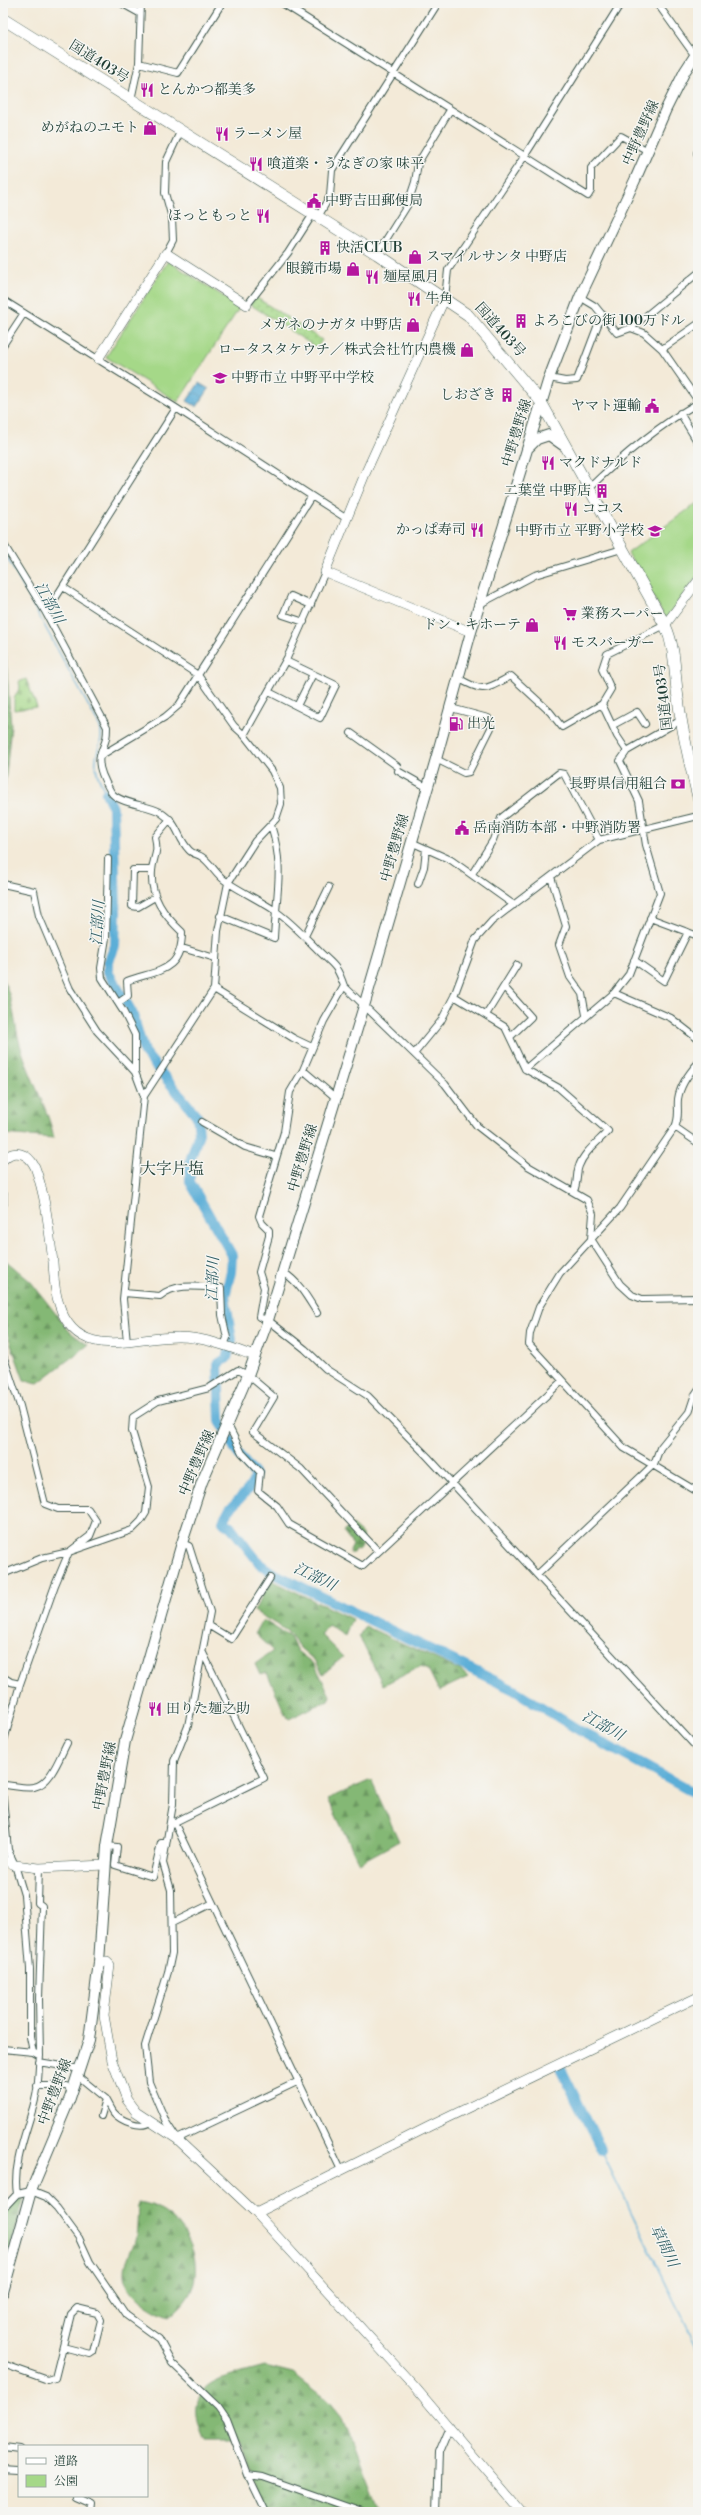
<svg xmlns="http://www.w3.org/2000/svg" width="701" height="2515" font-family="'Libre Bodoni','Noto Serif JP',serif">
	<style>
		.grass { fill: url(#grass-dots); stroke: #628a5e }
		.forest { fill: url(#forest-firs); stroke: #527a54 }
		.cemetery { fill: url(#cemetery-stones); stroke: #628a5e }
		.park { fill: #a5d888; stroke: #628a5e }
		.water { fill: url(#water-waves); stroke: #3e7686 }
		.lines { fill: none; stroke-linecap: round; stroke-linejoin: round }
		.stream { stroke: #5caed7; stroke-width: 1.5 }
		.river { stroke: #5caed7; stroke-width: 10 }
		.street-casing { stroke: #3f574d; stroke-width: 8 }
		.secondary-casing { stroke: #3f574d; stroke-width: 10 }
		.primary-casing { stroke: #3f574d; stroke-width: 12 }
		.highway-casing { stroke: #3f574d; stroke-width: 12 }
		.street { stroke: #fff; stroke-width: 6 }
		.secondary { stroke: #fff; stroke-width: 9 }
		.primary { stroke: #fff; stroke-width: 10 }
		.highway { stroke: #fff; stroke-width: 11 }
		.labels { text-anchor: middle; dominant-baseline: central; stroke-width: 3; stroke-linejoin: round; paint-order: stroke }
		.street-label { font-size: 14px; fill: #1f3d34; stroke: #f6f6f2 }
		.poi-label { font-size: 14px; fill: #1f3d34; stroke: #f6f6f2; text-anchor: start }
		.water-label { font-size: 15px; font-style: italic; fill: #315f65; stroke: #f6f6f2 }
		.quarter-label { font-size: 16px; fill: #1f3d34; stroke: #f6f6f2 }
	</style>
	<defs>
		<pattern id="grass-dots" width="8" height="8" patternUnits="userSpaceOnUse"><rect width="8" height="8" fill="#a5d888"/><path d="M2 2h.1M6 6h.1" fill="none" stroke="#8eba76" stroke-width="1.8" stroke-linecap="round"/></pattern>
		<pattern id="forest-firs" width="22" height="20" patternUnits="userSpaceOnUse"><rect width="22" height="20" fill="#84b874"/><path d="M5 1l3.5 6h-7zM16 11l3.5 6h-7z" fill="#6b9760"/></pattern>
		<pattern id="cemetery-stones" width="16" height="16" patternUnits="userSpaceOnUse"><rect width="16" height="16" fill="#a5d888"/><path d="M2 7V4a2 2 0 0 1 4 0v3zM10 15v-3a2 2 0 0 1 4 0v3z" fill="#8eba76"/></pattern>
		<pattern id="water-waves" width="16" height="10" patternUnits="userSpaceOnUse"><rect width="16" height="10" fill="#5caed7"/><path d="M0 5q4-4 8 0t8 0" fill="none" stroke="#4b8faf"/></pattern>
	</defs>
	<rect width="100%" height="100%" fill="#f6f6f2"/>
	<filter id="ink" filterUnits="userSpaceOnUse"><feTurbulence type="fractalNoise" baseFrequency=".025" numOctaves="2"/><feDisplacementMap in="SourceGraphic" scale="8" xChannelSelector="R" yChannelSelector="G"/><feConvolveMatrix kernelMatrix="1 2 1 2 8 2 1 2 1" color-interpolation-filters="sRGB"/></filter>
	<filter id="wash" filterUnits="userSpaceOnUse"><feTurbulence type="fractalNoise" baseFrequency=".012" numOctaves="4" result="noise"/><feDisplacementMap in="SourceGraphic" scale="16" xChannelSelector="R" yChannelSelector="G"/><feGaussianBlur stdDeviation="0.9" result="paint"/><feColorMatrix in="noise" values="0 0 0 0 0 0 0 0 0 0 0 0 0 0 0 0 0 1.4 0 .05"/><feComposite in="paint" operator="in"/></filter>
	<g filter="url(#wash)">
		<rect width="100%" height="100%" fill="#f3ead8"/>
		<!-- grass -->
		<path class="grass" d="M254,296L322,340L317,348L248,303Z"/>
		<!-- forest -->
		<path class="forest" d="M3,619L11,726L3,803Z
			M3,979C15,1003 14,1029 23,1054C32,1083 48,1108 54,1138L3,1134Z
			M3,1258L31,1282L70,1332L88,1345L38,1383L24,1380L3,1322Z
			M352,1525L362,1534L363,1544L358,1550L355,1549L353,1553H349L353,1545L343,1532Z
			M271,1580L352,1619L345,1636L328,1625L321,1635L343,1657L323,1674L316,1662L299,1647L287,1631L254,1611Z
			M263,1620L290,1637L297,1651L315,1665L330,1696L328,1700L289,1719L286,1716L269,1677L267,1673L260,1675L255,1664L273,1651L255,1634Z
			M365,1626L460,1670L468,1677L439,1691L428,1669L421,1666L383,1685L359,1636Z
			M371,1780L399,1841L359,1863L328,1799Z
			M21,2197H23V2202L9,2252L3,2253C3,2230 0,2210 21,2197Z
			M138,2203C176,2207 204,2249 193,2286C189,2299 179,2309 169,2317C151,2311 124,2294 125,2272C125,2260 132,2251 135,2240C138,2228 137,2215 138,2203Z
			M265,2366L293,2373L329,2401L343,2418L379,2512H262L241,2440H205C178,2382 222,2378 265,2366Z"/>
		<!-- cemetery -->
		<path class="cemetery" d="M26,679L37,707L14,710V699L20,687L19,682Z"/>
		<!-- park -->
		<path class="park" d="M168,261L240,307L178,402L106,357Z
			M697,503L698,575L666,619L628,553Z"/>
		<!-- water -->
		<path class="water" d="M199,383L209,389L197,407L187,401Z"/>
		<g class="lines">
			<!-- stream -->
			<path class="stream" d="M3,550L100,727C104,740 97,747 96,760C94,771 101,784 106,793
				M603,2154L698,2350"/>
			<!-- river -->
			<path class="river" d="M106,793L113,808L116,912L115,946L108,963V972L132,1012L144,1052L197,1116L199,1133L190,1161V1182L232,1255L231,1272L225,1296L232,1340L227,1358L218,1364L220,1420L235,1450L255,1475C252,1494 228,1503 223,1522L231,1527L260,1564L273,1573L514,1690L582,1732L698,1795
				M560,2067L602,2151"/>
		</g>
	</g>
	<g filter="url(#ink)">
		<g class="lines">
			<defs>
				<path id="street" d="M121,3L139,13
					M282,3L588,196L591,191V168L621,136L648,151
					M657,3L695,56
					M139,63L178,73L222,3
					M131,100L139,63L141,3
					M697,153H698
					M697,206L698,214
					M318,217L330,196L332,170L438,3
					M166,253L173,240L172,218L165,193L166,162L181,130
					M377,254L407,206L415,182L418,163L450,110
					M580,297L595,306L617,333L631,328L644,333L662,349L698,324
					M445,298L448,270L524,157L621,3
					M3,300L176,408L347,519
					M247,305L288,253L313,214
					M631,328L698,273
					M3,345L24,313
					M662,349L698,401
					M549,378L565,381L577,380L602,314
					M680,413L698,443
					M588,489C621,457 658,426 698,403
					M3,543L46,613L107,727C107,743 104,742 100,756C97,767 105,782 111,792C117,803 148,805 160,812C180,825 176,836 189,850C192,854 198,854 202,857C212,864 216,875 227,882C242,892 259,900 274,910C290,921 303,935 316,948C332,965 336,962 344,986L445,1084L477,1126L528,1166L587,1200L593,1214L591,1239L620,1284L632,1295L642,1299L698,1298
					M63,587L198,675L234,726L244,735L272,771L280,788L281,804L276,819L255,841L228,883L218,931L214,989L144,1096L123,1299L127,1342
					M480,604L535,575L622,549
					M46,613L176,408
					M304,622L283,615L291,596L311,605
					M458,678C485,694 486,689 511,676L550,712L562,727L602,704L611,689L602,669L607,654L665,625
					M269,692L320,718L336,685L286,661
					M297,706L313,674
					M451,708L488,718
					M613,725L637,712L645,724
					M351,733L397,766
					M244,735L287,658L325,572
					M627,751L681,720
					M100,756L165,717L179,705L311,497
					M436,759L464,773L469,772L491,728
					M398,771L428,788
					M411,842L451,860L514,905
					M108,859L106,938L101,968L102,978L123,1011L135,1035V1072
					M152,870H133L132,906L138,907L155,897
					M472,874L493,840L501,818L559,773L564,774L599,840
					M551,877L566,926L559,945L570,977L582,994L586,1015
					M3,884L34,891L39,916L70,989L97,1031L135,1072L144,1096
					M418,884L424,867L426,849
					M220,916L274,938C276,893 285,869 271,825
					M650,918L698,936
					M305,936L329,887
					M182,948L215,958
					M634,960L664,981L688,932
					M344,986L324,1021L303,1070L290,1092L284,1132L259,1216L262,1223L269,1230V1236L259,1272L264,1288L259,1317L268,1320L305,1349L326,1369L368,1396L428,1457L698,1749
					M505,988L531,1017L510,1037
					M214,989L293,1038L312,1047
					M614,993L671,1018L698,1039
					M454,996L505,1027L525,1069L559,1088L608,1131C598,1142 584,1152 579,1166C576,1173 578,1182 574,1191
					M118,1003L128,996L127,981C157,970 182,973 182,932C164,915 150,897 152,871C153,856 159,855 155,837L170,819
					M486,1015L517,965
					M414,1054L441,1021L454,996L475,940L492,921L599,840L698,816
					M698,1063C689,1073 680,1085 678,1099C677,1110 680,1117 675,1127L620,1208L560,1273L539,1307L530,1333L529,1344L624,1448L698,1492
					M525,1069L614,993L629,974L660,893L646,845L639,801L620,761L627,751L617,736L602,704
					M303,1070L336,1098
					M202,1122L245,1147L275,1156
					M675,1127L698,1143
					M283,1272C299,1282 307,1297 317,1313
					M124,1293L160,1296C176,1282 201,1287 221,1288L222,1315L227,1338L224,1345
					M3,1355L20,1406L45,1504L58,1509H88L96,1521L90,1536L69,1552L55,1585L20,1684L3,1744
					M228,1425L242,1453L260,1472L258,1491L277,1506L289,1524L363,1566L562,1381
					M182,1543L189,1546L210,1612L188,1726L174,1761L173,1804L163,1863L171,1890L172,1953L168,1972L145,2046L149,2082L166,2122L177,2139L299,2081
					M3,1574L42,1558L69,1552L132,1530L141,1521L146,1513L149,1487L132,1431L133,1417L158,1401L209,1388L238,1370L248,1375L274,1397L253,1432L301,1469L378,1551
					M537,1575L654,1464L660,1448L689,1412L694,1397L698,1391
					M208,1625L231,1639L270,1578
					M3,1677L11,1682L20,1684
					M3,1785C12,1785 25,1789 34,1787C51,1784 60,1756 67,1743
					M3,1798L8,1850L15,1865L24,1895L30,1969V2037L33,2052
					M174,1822L341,2170
					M171,1824L264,1778L203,1653
					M107,1846L117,1847L115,1865L153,1877L161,1843H166
					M39,1868L38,1903L42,1906L39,1998L40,2056
					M172,1923L213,1903
					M3,2049L33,2052L40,2056C38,2071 39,2086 35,2100C28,2129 12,2163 17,2194
					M39,2062L80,2069
					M78,2076L106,2099L101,2116
					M37,2086H67L72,2094
					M106,2099C109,2104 111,2109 114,2113C121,2121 141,2129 150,2122
					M3,2209L17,2194L31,2191L46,2197L57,2208L79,2238L90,2262L126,2315L159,2339L172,2363L218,2407L227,2420L248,2475L266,2512
					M3,2364L48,2380L55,2378L71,2314L77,2308L97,2313L101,2320L93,2352L90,2354L63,2347
					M3,2447L19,2449
					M3,2469L19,2470
					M248,2475L263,2477L362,2512
					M75,2496L91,2503L90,2512
					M437,2512L439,2453L450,2427"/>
				<path id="secondary" d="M445,298L365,474L325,572L471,632
					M98,359L166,253L247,305
					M665,625L698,581
					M3,1160C14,1148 28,1153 35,1167C46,1197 49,1230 53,1262C54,1276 54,1291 59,1304C77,1364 136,1336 179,1337C205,1337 231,1348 255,1356
					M3,1195V1203
					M3,1860L15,1865L39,1868L105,1865
					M99,1962H107L110,1965L104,2015L112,2061L127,2100L136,2112L177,2139L256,2213L414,2386L521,2512
					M256,2213L430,2126L698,1997"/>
				<path id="primary" d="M529,447L537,439L549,435L563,445
					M3,2292L31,2191L70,2098L89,2040L99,1962L107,1846L125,1741L182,1543L202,1482L248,1375L268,1320L364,1006L436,759L471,632L549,378L580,297L635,180L666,109L685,71L698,51"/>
				<path id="highway" d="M3,19L377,254L468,315L541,402L665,625C676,649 674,672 678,698C682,731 690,765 698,797"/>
			</defs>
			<!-- street casing -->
			<use href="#street" class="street-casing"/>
			<!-- secondary casing -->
			<use href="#secondary" class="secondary-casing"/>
			<!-- primary casing -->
			<use href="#primary" class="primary-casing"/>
			<!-- highway casing -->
			<use href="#highway" class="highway-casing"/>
			<!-- street -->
			<use href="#street" class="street"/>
			<!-- secondary -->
			<use href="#secondary" class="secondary"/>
			<!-- primary -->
			<use href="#primary" class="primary"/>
			<!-- highway -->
			<use href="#highway" class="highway"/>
		</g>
	</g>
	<!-- icons -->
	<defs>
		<symbol id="restaurant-bare" viewBox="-9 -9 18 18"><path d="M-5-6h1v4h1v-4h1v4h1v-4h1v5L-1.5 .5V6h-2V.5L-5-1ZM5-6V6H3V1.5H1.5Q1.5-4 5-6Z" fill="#b5179e" stroke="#f6f6f2" stroke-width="2.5" paint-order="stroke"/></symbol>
		<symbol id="shop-bare" viewBox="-9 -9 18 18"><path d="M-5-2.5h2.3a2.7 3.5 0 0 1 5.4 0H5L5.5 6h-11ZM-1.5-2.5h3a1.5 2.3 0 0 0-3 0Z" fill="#b5179e" stroke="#f6f6f2" stroke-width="2.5" paint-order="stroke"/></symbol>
		<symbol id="civic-bare" viewBox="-9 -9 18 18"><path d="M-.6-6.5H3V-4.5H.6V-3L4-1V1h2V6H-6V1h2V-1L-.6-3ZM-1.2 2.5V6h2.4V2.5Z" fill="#b5179e" stroke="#f6f6f2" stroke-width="2.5" paint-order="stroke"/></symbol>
		<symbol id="building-bare" viewBox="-9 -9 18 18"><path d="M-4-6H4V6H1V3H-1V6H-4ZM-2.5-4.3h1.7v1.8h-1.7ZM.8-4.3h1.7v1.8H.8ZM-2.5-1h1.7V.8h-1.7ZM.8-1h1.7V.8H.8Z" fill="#b5179e" stroke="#f6f6f2" stroke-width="2.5" paint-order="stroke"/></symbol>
		<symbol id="school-bare" viewBox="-9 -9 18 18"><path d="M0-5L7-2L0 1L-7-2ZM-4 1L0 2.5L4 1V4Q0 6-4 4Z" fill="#b5179e" stroke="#f6f6f2" stroke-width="2.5" paint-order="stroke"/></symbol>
		<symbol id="supermarket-bare" viewBox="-9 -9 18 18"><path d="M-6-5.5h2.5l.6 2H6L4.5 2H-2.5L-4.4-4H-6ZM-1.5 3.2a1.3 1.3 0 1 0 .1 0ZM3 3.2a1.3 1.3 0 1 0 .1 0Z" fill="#b5179e" stroke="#f6f6f2" stroke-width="2.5" paint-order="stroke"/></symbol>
		<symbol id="fuel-bare" viewBox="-9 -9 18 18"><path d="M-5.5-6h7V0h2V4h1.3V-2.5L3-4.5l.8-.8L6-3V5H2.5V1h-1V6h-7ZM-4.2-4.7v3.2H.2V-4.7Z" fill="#b5179e" stroke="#f6f6f2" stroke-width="2.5" paint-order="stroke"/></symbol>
		<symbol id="bank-bare" viewBox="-9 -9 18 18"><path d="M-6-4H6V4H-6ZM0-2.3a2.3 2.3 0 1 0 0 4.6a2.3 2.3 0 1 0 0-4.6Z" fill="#b5179e" stroke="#f6f6f2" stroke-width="2.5" paint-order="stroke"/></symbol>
	</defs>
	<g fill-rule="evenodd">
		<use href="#restaurant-bare" x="137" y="80" width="20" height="20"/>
		<use href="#shop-bare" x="140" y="118" width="20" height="20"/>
		<use href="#restaurant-bare" x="212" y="124" width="20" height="20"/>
		<use href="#restaurant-bare" x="246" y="154" width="20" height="20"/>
		<use href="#civic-bare" x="304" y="191" width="20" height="20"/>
		<use href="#restaurant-bare" x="253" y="206" width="20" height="20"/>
		<use href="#building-bare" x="315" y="238" width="20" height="20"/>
		<use href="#shop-bare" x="405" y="247" width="20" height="20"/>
		<use href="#shop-bare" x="343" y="259" width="20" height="20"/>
		<use href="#restaurant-bare" x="362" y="267" width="20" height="20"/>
		<use href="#restaurant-bare" x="404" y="289" width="20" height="20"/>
		<use href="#building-bare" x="511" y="311" width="20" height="20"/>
		<use href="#shop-bare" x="403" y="315" width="20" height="20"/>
		<use href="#shop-bare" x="457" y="340" width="20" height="20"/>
		<use href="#school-bare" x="210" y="368" width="20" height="20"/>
		<use href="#building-bare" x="497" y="385" width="20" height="20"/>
		<use href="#civic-bare" x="642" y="396" width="20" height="20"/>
		<use href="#restaurant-bare" x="538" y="453" width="20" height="20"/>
		<use href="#building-bare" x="592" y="481" width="20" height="20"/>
		<use href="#restaurant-bare" x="561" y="499" width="20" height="20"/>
		<use href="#restaurant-bare" x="467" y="520" width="20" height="20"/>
		<use href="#school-bare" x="645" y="521" width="20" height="20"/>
		<use href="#supermarket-bare" x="560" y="604" width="20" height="20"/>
		<use href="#shop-bare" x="522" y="615" width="20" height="20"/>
		<use href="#restaurant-bare" x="550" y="633" width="20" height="20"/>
		<use href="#fuel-bare" x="446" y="714" width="20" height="20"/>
		<use href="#bank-bare" x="668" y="774" width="20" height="20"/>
		<use href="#civic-bare" x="452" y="818" width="20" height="20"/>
		<use href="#restaurant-bare" x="145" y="1699" width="20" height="20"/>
	</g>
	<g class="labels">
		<!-- street labels -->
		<g class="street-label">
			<text transform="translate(99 62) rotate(32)">国道403号</text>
			<text transform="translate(641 133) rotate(-66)">中野豊野線</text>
			<text transform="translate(500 330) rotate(48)">国道403号</text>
			<text transform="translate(517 433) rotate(-73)">中野豊野線</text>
			<text transform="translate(664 697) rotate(-97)">国道403号</text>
			<text transform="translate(395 848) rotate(-74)">中野豊野線</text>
			<text transform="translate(303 1158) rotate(-73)">中野豊野線</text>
			<text transform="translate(197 1463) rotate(-67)">中野豊野線</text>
			<text transform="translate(105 1776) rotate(-79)">中野豊野線</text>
			<text transform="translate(55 2092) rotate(-69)">中野豊野線</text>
		</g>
		<!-- poi labels -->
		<g class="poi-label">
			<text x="158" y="90">とんかつ都美多</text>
			<text x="139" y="128" text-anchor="end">めがねのユモト</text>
			<text x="233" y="134">ラーメン屋</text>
			<text x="267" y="164">喰道楽・うなぎの家 味平</text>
			<text x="325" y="201">中野吉田郵便局</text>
			<text x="252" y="216" text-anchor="end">ほっともっと</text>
			<text x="336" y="248">快活CLUB</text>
			<text x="426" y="257">スマイルサンタ 中野店</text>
			<text x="342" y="269" text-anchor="end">眼鏡市場</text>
			<text x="383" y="277">麺屋風月</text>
			<text x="425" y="299">牛角</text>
			<text x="532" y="321">よろこびの街 100万ドル</text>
			<text x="402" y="325" text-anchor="end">メガネのナガタ 中野店</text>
			<text x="456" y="350" text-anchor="end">ロータスタケウチ／株式会社竹内農機</text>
			<text x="231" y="378">中野市立 中野平中学校</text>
			<text x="496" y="395" text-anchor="end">しおざき</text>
			<text x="641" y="406" text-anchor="end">ヤマト運輸</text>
			<text x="559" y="463">マクドナルド</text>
			<text x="591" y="491" text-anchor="end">二葉堂 中野店</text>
			<text x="582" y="509">ココス</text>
			<text x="466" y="530" text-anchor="end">かっぱ寿司</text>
			<text x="644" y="531" text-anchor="end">中野市立 平野小学校</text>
			<text x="581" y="614">業務スーパー</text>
			<text x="521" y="625" text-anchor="end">ドン・キホーテ</text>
			<text x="571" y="643">モスバーガー</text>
			<text x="467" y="724">出光</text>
			<text x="667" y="784" text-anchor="end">長野県信用組合</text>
			<text x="473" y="828">岳南消防本部・中野消防署</text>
			<text x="166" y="1709">田りた麺之助</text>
		</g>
		<!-- water labels -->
		<g class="water-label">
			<text transform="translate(49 603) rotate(61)">江部川</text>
			<text transform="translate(98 923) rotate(-87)">江部川</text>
			<text transform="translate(213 1279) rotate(-88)">江部川</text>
			<text transform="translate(315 1577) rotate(26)">江部川</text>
			<text transform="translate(603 1726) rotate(29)">江部川</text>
			<text transform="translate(664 2246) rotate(64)">草間川</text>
		</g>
		<!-- quarter labels -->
		<g class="quarter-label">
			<text x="172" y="1169">大字片塩</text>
		</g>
	</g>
	<!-- margin -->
	<rect width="701" height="2515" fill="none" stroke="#f6f6f2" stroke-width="16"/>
	<!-- legend -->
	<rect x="18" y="2445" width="130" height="52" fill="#f6f6f2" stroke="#a0aca6"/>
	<rect x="26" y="2458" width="20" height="6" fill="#ffffff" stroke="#a0aca6"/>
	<text x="54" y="2465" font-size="12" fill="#1f3d34">道路</text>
	<rect x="26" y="2475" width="20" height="12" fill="#a5d888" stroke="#a0aca6"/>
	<text x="54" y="2485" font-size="12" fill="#1f3d34">公園</text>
</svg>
